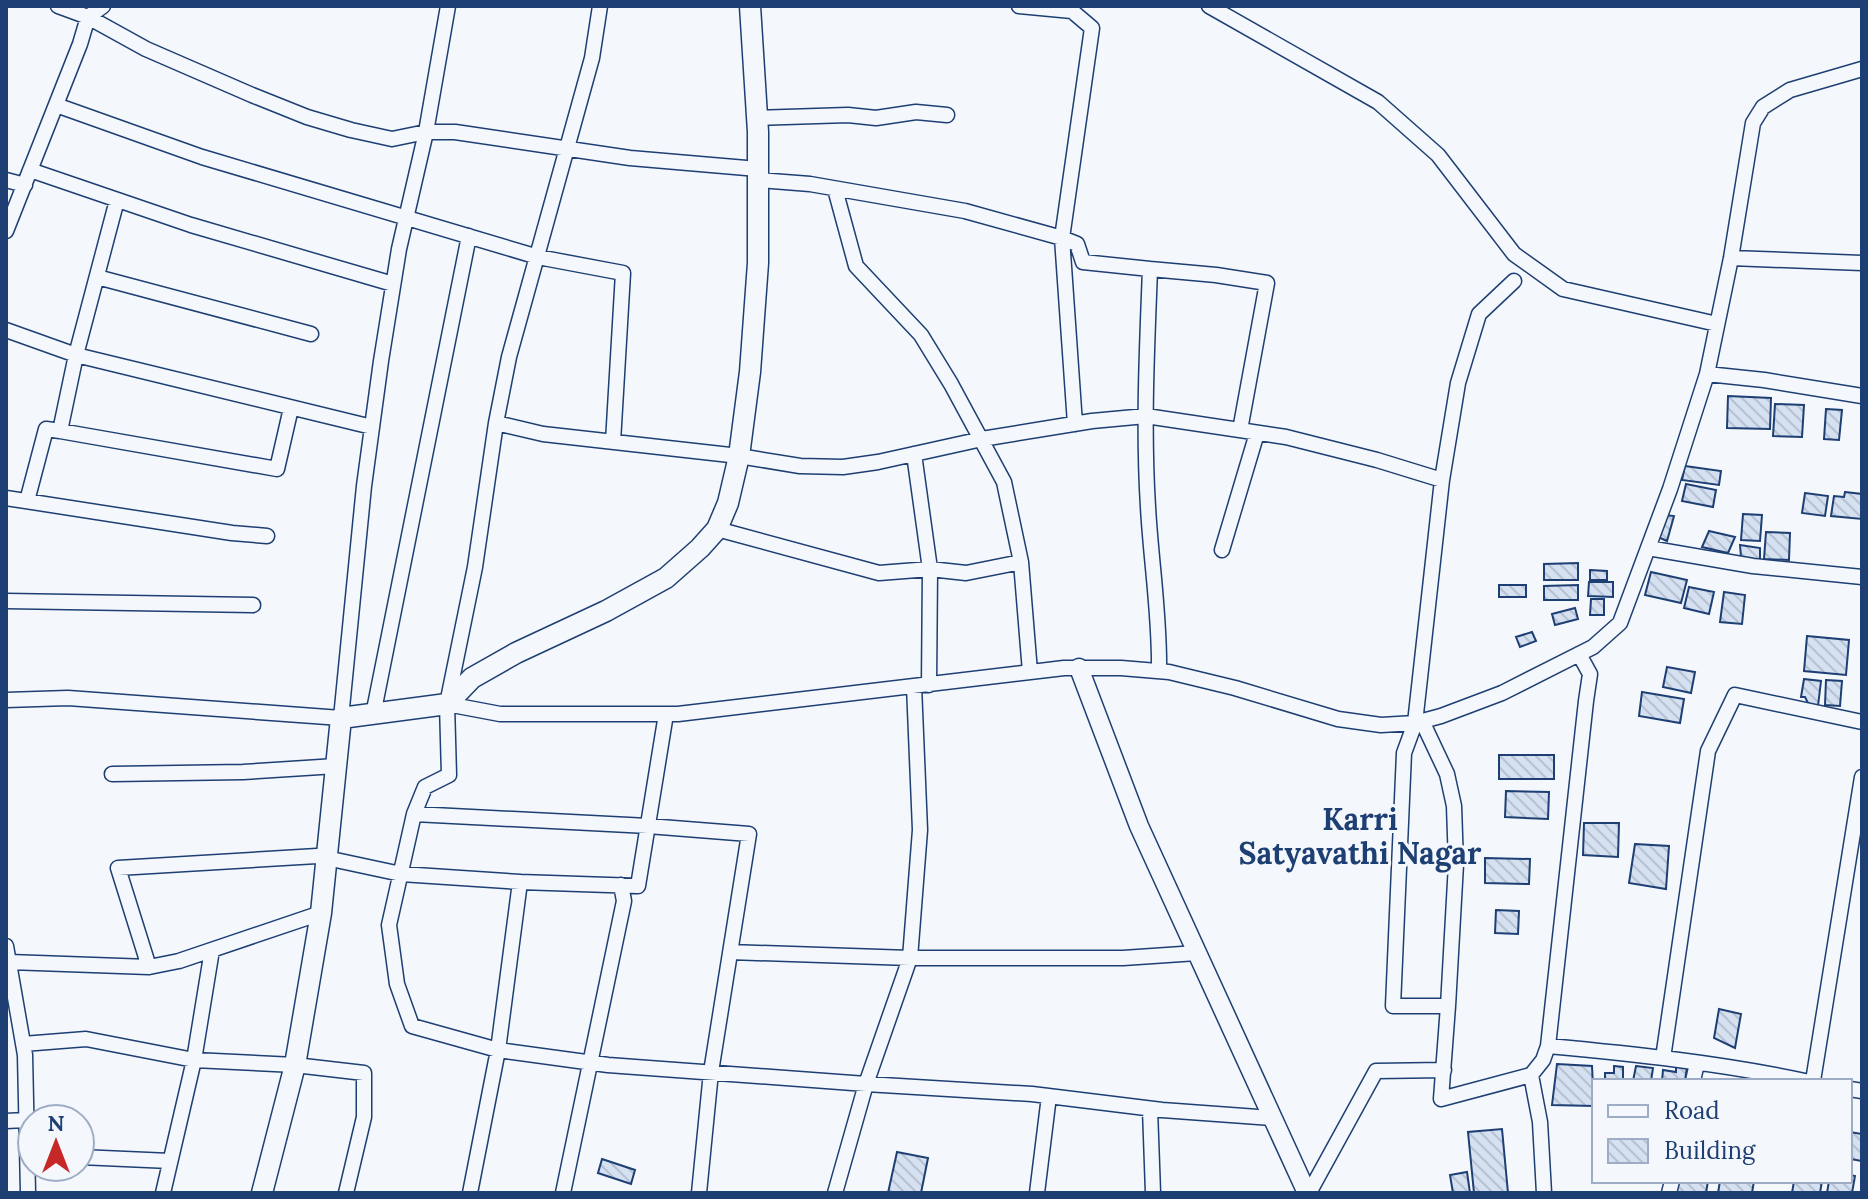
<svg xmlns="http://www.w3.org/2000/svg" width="1868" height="1199" font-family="Lora,serif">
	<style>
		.building { fill: url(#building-back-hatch); stroke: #1d3f73; stroke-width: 2 }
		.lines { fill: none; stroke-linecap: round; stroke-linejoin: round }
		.minor-casing { stroke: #1d3f73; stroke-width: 17 }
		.tertiary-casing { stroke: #1d3f73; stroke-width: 21 }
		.secondary-casing { stroke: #1d3f73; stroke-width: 23 }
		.minor { stroke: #f4f7fb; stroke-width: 14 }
		.tertiary { stroke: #f4f7fb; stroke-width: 18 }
		.secondary { stroke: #f4f7fb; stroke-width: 20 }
		.labels { text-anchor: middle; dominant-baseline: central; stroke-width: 6; stroke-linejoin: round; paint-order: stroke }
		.district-label { font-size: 30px; font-weight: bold; fill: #1d3f73; stroke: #f4f7fb }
	</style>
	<defs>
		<pattern id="building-back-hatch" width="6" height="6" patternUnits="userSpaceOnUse" patternTransform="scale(2)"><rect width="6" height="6" fill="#d5e0f0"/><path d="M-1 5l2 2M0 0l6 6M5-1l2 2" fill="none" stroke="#b6c1d1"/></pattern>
	</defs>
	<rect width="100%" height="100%" fill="#f4f7fb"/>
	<!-- building -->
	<path class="building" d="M1728,396L1771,398L1770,429L1727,428Z
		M1775,404L1804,405L1802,437L1773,436Z
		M1826,409L1842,410L1839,440L1824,439Z
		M1685,466L1721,471L1719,485L1682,480Z
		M1686,484L1716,490L1713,507L1682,501Z
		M1845,492L1862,494V519L1831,516L1834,496L1844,497Z
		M1805,493L1828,496L1825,516L1802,513Z
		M1743,514L1762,515L1760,541L1741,540Z
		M1665,515L1674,516L1667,541L1658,537Z
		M1709,531L1735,537L1728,553L1702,547Z
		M1766,532L1790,533L1789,560L1764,559Z
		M1740,545L1760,548V562L1741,557Z
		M1578,563V580H1544V564Z
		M1590,570L1607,571V580H1590Z
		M1651,572L1687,580L1681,603L1645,595Z
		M1589,582H1613V597L1588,596Z
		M1499,585H1526V597H1499Z
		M1578,585V600H1544V586Z
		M1689,587L1714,592L1709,614L1684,608Z
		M1724,592L1745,595L1742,624L1720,622Z
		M1591,599H1604V615H1590Z
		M1575,608L1578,619L1555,625L1552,614Z
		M1532,632L1536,641L1520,647L1516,637Z
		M1807,636L1849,640L1846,675L1804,671Z
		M1667,667L1695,672L1691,693L1663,687Z
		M1804,679L1821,681L1818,706L1809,705L1805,697H1801Z
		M1826,680L1842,681L1840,706L1825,705Z
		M1642,692L1684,699L1680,723L1639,716Z
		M1499,755H1554V779H1499Z
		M1506,791L1549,792L1548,819L1505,817Z
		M1584,823H1619L1618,857L1583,855Z
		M1635,844L1669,846L1666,889L1629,883Z
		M1485,858L1530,859L1529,884L1485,883Z
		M1496,910L1519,911L1518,934L1495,933Z
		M1719,1009L1741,1014L1735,1048L1714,1038Z
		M1557,1064L1592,1066L1594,1106L1552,1105Z
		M1676,1065L1687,1067L1685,1081H1662L1663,1070L1676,1072Z
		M1614,1066L1623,1067V1081H1605V1073H1614Z
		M1636,1066L1653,1068L1651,1081H1633Z
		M1502,1129L1508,1193H1474L1468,1132Z
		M1850,1132L1862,1134V1161L1850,1159Z
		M897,1152L928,1158L921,1193H888Z
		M602,1159L635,1170L631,1184L598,1173Z
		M1467,1172L1470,1193H1453L1450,1175Z
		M1850,1175L1855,1176L1852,1193H1827L1829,1181H1850Z
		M1675,1181H1708L1706,1193H1672Z
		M1720,1181H1754L1752,1193H1718Z
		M1794,1181H1822L1820,1193H1792Z"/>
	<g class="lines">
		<defs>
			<path id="minor" d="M58,6L88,17L146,49L252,95L307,117L351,130L392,139L426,132H455L630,158L758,169
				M600,6L592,58L509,357L496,423L475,567L447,704L449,775L425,787L414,814L389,925L397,984L412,1026L498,1050L608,1065L866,1084L1032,1094L1162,1110L1272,1118
				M1019,6L1072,11L1092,28L1062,238L1075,424
				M1209,6L1378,102L1438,155L1514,254L1563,289L1717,324
				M56,105L202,157L538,257L623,273L613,442
				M757,118L848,115L876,118L916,112L947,115
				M30,170L191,225L393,284
				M6,180L25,185
				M758,180L810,184L965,211L1062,238L1077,244L1083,262L1150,269C1147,348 1143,427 1148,507C1151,562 1160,616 1159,671
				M835,189L856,266L921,335L951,384L1004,482L1021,562L1030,672
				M117,200L76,355L60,431L277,469L291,408
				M6,231L80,44L88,17L103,6
				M1731,258L1862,263
				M1150,269L1216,275L1267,283L1240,430
				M97,277L311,334
				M1514,281L1479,314L1458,383L1442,480L1415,723L1404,753L1393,1006H1448L1441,1099L1531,1075L1543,1060L1548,1046C1634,1054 1720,1063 1805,1081
				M6,330L76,355L372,427
				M1707,374L1764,380L1862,396
				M496,423L543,434L739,456L800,466L843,467L878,462L982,439L1092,421L1146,416L1286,437L1377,460L1442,480
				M914,454L930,569L929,685
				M6,498L232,533L267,536
				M27,501L46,429L60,431
				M717,529L879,573L930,569L966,573L1021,562
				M1648,548L1753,566L1862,577
				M1222,550L1257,433
				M6,601L253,605
				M6,700L68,698L341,718L364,486L381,361L399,249L426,132L448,6
				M447,704L500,714H678L1064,668H1121L1169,672L1235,688L1338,719L1381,725L1415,723L1441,716L1502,693L1593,647L1620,623L1670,489L1707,374L1731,258L1753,123L1763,107L1790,90L1862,69
				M373,715L469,236
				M1422,721L1447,774L1454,806L1456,864L1448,1006
				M112,774L243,772L336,766
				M414,814L648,826L749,834L711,1072L699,1193
				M6,946L25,1055L28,1193
				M730,952L910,958L920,830L914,686
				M9,962L149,967L179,961L321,913
				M149,967L118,868L317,856L401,874L520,882L638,886L666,714
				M23,1044L86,1039L194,1060L295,1065L364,1073V1117L346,1193
				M1548,1046L1586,701L1590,674L1579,654
				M1663,1058L1708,751L1735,695L1862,722
				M1531,1075L1540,1122L1544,1193
				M1693,1081L1697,1063
				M1813,1081L1862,777
				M1850,1089L1862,1091
				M1150,1109L1153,1193
				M6,1121L26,1120
				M80,1157L170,1161
				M163,1193L194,1060L212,950
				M470,1193L498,1050L520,882
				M563,1193L624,901L621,885
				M835,1193L866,1084L910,958H1123L1197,953
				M1037,1193L1049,1096
				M1309,1193L1376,1071L1444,1070
				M1669,1193L1672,1181"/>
			<path id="tertiary" d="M1079,668L1139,826L1307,1193"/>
			<path id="secondary" d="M262,1193L295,1065L321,913L341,718L447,704L472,678L516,653L606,611L666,578L700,548L717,529L728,503L739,456L750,372L758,263V132L750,6"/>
		</defs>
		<!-- minor casing -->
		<use href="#minor" class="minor-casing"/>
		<!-- tertiary casing -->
		<use href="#tertiary" class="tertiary-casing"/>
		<!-- secondary casing -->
		<use href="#secondary" class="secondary-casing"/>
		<!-- minor -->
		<use href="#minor" class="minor"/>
		<!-- tertiary -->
		<use href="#tertiary" class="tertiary"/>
		<!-- secondary -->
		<use href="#secondary" class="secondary"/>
	</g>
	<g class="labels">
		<!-- district labels -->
		<g class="district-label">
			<text x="1360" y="819">Karri<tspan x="1360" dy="34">Satyavathi Nagar</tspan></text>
		</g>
	</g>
	<!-- border -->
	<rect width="1868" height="1199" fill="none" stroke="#1d3f73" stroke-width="16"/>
	<!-- legend -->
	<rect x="1592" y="1079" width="260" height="104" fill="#f4f7fb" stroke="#9eadc5" stroke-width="2"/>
	<rect x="1608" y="1105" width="40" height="12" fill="#f4f7fb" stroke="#9eadc5" stroke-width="2"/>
	<text x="1664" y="1119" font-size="24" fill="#1d3f73">Road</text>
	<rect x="1608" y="1139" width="40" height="24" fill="url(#building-back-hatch)" stroke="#9eadc5" stroke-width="2"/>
	<text x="1664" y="1159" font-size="24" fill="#1d3f73">Building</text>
	<!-- north arrow -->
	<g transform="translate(56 1143)"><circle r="38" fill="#f4f7fb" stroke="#9eadc5" stroke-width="2"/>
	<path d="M0-6L14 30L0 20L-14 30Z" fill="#c62828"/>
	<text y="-12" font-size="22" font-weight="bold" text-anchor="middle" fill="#1d3f73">N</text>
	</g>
</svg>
